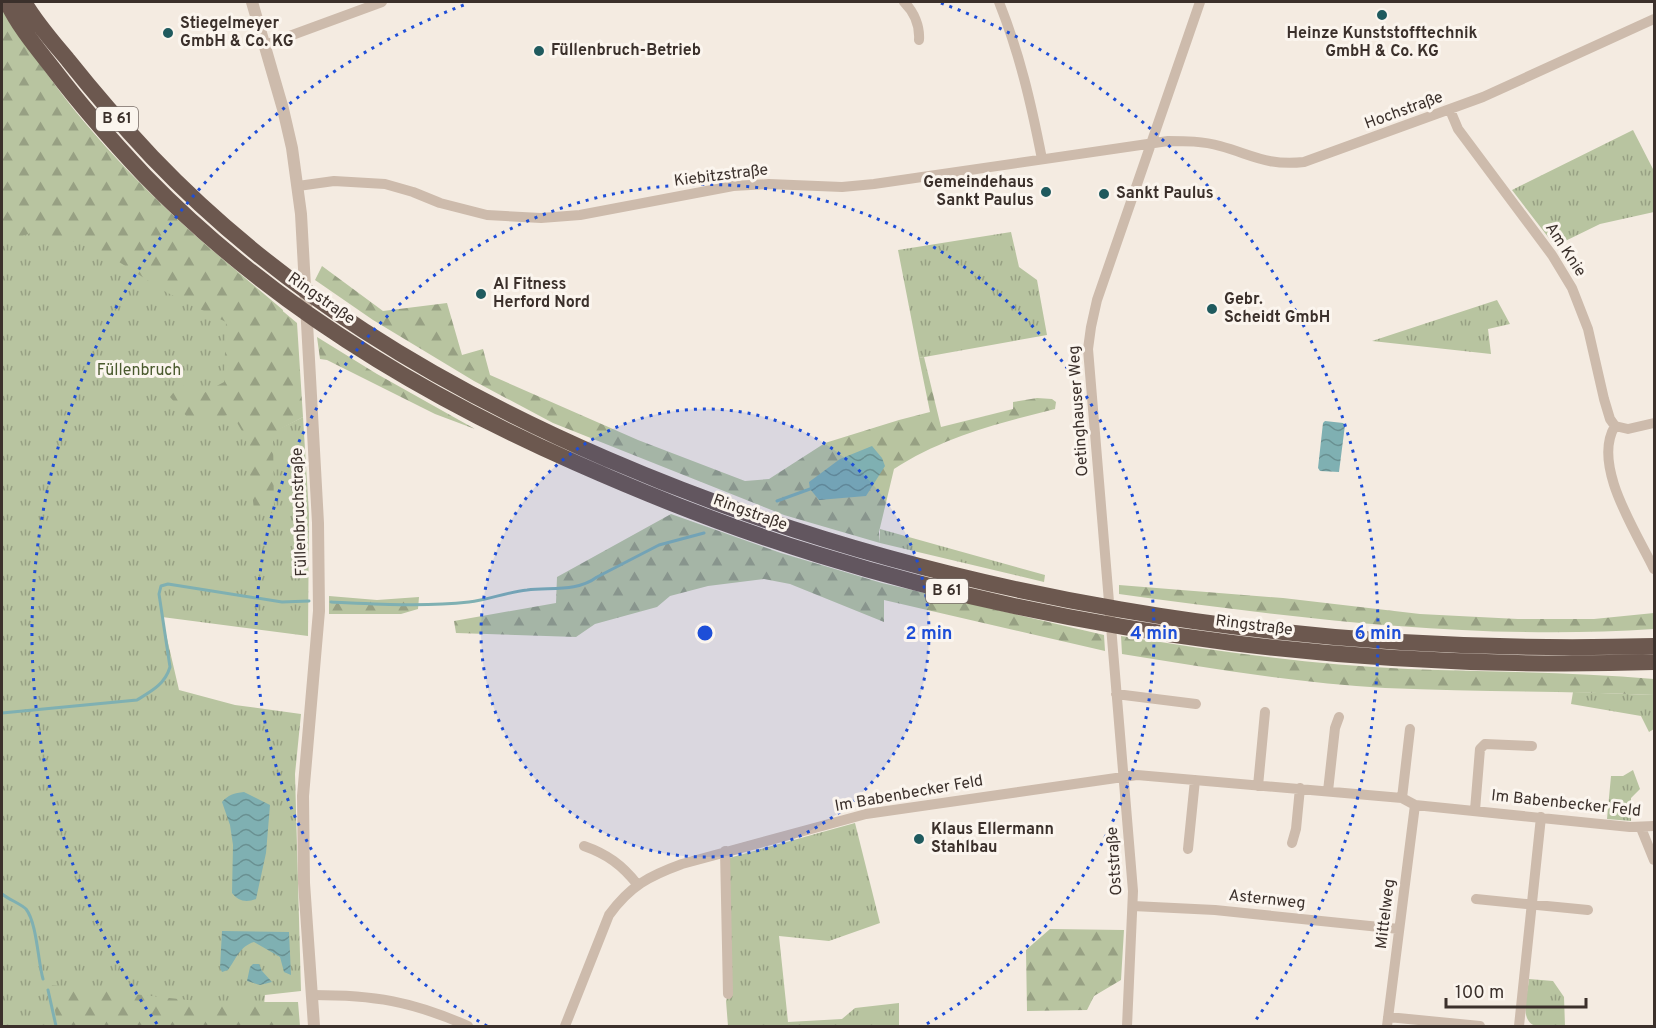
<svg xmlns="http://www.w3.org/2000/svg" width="1656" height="1028" font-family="Overpass,sans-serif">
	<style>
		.grass { fill: url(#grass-tufts) }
		.forest { fill: url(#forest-firs) }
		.water { fill: url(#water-waves) }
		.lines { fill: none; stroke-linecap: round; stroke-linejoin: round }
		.stream { stroke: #7fb0b2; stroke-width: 3 }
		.minor { stroke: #cdbbac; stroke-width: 10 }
		.tertiary { stroke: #cdbbac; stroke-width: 12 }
		.trunk { stroke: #6c584f; stroke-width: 16 }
		.ring { fill: none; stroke: #1d4ed8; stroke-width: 3; stroke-dasharray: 3 6 }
		.poi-dot { fill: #1f5a5e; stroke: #fbf5ee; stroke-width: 2 }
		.labels { text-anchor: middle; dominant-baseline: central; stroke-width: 6; stroke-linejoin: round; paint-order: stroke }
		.shield { fill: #fbf5ee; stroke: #756b66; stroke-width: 1.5 }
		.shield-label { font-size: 15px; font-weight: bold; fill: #3b302b }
		.poi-label { font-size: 16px; font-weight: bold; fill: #3b302b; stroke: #fbf5ee; text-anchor: start }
		.street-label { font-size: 16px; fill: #3b302b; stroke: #fbf5ee }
		.park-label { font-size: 16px; fill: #4a5a2e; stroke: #fbf5ee }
		.centre { fill: #1d4ed8; stroke: #fbf5ee; stroke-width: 3 }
		.ring-label { font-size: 18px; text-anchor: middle; font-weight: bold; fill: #1d4ed8; stroke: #fbf5ee; stroke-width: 6; stroke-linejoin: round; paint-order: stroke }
	</style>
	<defs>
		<pattern id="grass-tufts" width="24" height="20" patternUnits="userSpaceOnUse" patternTransform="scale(1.5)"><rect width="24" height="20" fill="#b8c4a0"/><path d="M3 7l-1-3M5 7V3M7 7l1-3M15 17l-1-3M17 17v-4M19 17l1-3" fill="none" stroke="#97a083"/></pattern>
		<pattern id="forest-firs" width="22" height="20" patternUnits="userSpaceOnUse" patternTransform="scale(1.5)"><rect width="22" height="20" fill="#b8c4a0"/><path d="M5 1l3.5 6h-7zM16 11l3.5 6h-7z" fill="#97a083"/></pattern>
		<pattern id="water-waves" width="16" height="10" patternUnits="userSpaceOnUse" patternTransform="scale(1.5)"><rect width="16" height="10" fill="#7fb0b2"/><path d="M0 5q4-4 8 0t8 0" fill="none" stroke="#699091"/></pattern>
	</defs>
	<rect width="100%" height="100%" fill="#f4ebe1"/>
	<!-- grass -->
	<path class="grass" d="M2,2L51,84L123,167L173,217L283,310L273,432L303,417L309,514L308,636L162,617L179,690L235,705L301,714L295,774L301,991L265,995L262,1026H2Z
		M1633,130L1654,171V212L1600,224L1555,246L1512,190Z
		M1011,232L1019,267L1037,280L1047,335L919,358L898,250Z
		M1497,300L1510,324L1488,329L1491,354L1372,341Z
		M880,529L1045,575L1044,582L880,543Z
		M1573,692L1654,695V729L1649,732L1641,716L1571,704Z
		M1633,770L1640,789L1631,798V821L1607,819L1611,776H1623Z
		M855,823L880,923L829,941L779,936L788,1022L842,1019L855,1008L899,1003V1026H728L726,1001L730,987L729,858Z
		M1529,979L1553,981L1564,997L1565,1026C1556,1026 1544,1028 1536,1026C1518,1021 1528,992 1529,979Z"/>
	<!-- forest -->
	<path class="forest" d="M2,2C12,27 29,49 45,71C114,169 205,246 297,323L303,417L273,433L274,513L254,510L246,438L232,414L193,424L170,397L180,384L202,394L224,382L226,322L166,292L94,246L31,233L2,243Z
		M322,266L383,311L447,303L462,355L483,349L490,375L638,440L745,481L769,479L825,443L899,420L930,412L919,358L924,357L941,427L1013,409V402L1037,398L1052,399L1056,402L1055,409C999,423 943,437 894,469L879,532L880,543L784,515L553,423L474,381L373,320L315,280Z
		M317,337L377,374L475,429L435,414L327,360L320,359Z
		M671,514L781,553L882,583L1104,635L1105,651L884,600V622L790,584L764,579L708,586L670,596L657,607L595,624L576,637L456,633L454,621L556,603L557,577Z
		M1119,585L1283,598L1420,614L1518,619H1594L1654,613V629C1475,641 1296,618 1119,594Z
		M329,596L377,600L419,597L418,609L401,614H329Z
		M1121,636C1216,651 1312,665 1408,669C1490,672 1572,672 1654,679V695C1565,691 1475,692 1385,688C1297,683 1209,668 1122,654Z
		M1050,929L1124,930L1121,980L1094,996L1087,1010L1027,1011L1026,950Z
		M51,985L206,1002H298L300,1026H71L57,1023Z"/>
	<!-- water -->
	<path class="water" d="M1325,421L1343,423L1345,425L1339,472L1320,471L1318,468L1323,423Z
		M872,446L882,458L885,466L866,496L819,500L810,489L809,482L840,459Z
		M244,792L270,805L266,853L256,899C246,903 238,901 232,893L233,845L230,825L222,802C228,795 234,793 244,792Z
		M222,931L289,932L291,975L284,972L280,957L254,942C240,946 236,959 228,970L222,972L220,968Z
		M253,964H259L262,971L272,982L260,985L247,981L250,967Z"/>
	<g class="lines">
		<!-- stream -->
		<path class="stream" d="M777,501L810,489
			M331,602C377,604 423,607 469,602C488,600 507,592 527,590C551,587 577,592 597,577L659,545L704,533
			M2,713L137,700C152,691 165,684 170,667L159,594L161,586L168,584L282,602L309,601
			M2,894C8,899 21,904 26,909C37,923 38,962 43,979
			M48,990L56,1026"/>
		<!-- minor -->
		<path class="minor" d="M904,2C914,12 920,26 919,40
			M999,2C1020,55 1031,103 1042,159
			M265,45L382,2
			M1450,110L1458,129L1552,255L1572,288L1588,329L1604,399L1610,419L1615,426L1628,429L1654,423
			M298,186L334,181L385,184L413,192L440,203L487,215L541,218L580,215L733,186L769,184L842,187L874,184L1168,141C1185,141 1203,141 1220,146C1253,155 1267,166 1304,162L1483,97L1654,19
			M1615,426C1591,465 1637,533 1654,569
			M1116,694L1196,704
			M1258,786L1265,712
			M1328,791L1335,728L1339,717
			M1402,798L1410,729
			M1475,810L1480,749L1485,744L1532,746
			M1641,828L1654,860
			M1292,843L1296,829L1300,788
			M584,846C607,854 622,865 637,884
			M1188,849L1195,780
			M725,851L728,994
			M1476,899L1588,910
			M1133,906L1215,910L1399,929
			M313,995C374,995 411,1001 468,1026
			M1388,1017L1480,1026
			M565,1026L609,915C630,886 649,876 682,864L866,814L1137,775L1402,798L1415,805L1630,827L1654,826
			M1127,1026L1133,891L1088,349L1091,327L1097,300L1200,2
			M1387,1026L1415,805
			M1519,1026L1541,817"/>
		<!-- tertiary -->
		<path class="tertiary" d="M252,2L283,109L292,148L301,214L318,523L319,611L303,796L304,883L314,1026"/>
		<!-- trunk -->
		<path class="trunk" d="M7,2C19,27 37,48 54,70C82,107 113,142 145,176C266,301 417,393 576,463C655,498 736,530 819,555C1088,638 1374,671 1654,662
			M24,2C36,23 53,42 68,60C95,94 123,126 152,157C280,291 438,386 607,459C936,601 1298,656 1654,646"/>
	</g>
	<!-- distance rings -->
	<circle cx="705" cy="633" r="224" fill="#1d4ed8" fill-opacity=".12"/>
	<g class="ring">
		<circle cx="705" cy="633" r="224"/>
		<path d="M487 1026A449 449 0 1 1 923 1026"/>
		<path d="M157 1024A673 673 0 0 1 469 3M941 3A673 673 0 0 1 1253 1024"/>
	</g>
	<!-- markers -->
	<g class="poi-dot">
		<circle cx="1382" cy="15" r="6"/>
		<circle cx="168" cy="33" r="6"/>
		<circle cx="539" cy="51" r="6"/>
		<circle cx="1046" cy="192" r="6"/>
		<circle cx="1104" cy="194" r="6"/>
		<circle cx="481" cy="294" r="6"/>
		<circle cx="1212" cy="309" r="6"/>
		<circle cx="919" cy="839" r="6"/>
	</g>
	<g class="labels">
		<!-- shield labels -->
		<g class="shield">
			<rect x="96" y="107" width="42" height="24" rx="4.5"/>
			<rect x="926" y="579" width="42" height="24" rx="4.5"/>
		</g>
		<g class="shield-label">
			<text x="117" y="119">B 61</text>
			<text x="947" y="591">B 61</text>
		</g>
		<!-- poi labels -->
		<g class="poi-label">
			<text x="180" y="24">Stiegelmeyer<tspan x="180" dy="18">GmbH &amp; Co. KG</tspan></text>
			<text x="1382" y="34" text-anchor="middle">Heinze Kunststofftechnik<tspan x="1382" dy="18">GmbH &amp; Co. KG</tspan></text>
			<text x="551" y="51">Füllenbruch-Betrieb</text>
			<text x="1034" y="183" text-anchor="end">Gemeindehaus<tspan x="1034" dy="18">Sankt Paulus</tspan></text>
			<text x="1116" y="194">Sankt Paulus</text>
			<text x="493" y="285">AI Fitness<tspan x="493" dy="18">Herford Nord</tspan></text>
			<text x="1224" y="300">Gebr.<tspan x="1224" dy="18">Scheidt GmbH</tspan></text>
			<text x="931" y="830">Klaus Ellermann<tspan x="931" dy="18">Stahlbau</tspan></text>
		</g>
		<!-- street labels -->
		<g class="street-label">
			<text transform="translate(1404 111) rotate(-20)">Hochstraße</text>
			<text transform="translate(721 176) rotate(-7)">Kiebitzstraße</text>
			<text transform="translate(1565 250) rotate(57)">Am Knie</text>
			<text transform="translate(321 299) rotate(35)">Ringstraße</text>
			<text transform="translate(1079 411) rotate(-94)">Oetinghauser Weg</text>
			<text transform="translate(300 512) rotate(-92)">Füllenbruchstraße</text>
			<text transform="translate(750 513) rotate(20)">Ringstraße</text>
			<text transform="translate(1254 626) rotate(7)">Ringstraße</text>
			<text transform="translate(909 794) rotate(-10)">Im Babenbecker Feld</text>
			<text transform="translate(1566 804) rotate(6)">Im Babenbecker Feld</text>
			<text transform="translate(1115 861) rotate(-94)">Oststraße</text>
			<text transform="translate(1267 900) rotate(6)">Asternweg</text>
			<text transform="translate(1386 914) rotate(-83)">Mittelweg</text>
		</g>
		<!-- park labels -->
		<g class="park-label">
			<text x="139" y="371">Füllenbruch</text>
		</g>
	</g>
	<circle cx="705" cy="633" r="9" class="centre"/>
	<g class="ring-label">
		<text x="929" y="639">2 min</text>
		<text x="1154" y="639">4 min</text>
		<text x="1378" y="639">6 min</text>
	</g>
	<!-- border -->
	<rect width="1656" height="1028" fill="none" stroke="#3b302b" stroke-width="6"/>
	<!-- scale -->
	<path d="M1446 998v9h140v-9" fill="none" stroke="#3b302b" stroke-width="3"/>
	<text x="1455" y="998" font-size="18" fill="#3b302b" stroke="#fbf5ee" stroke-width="4.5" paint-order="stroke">100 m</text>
</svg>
